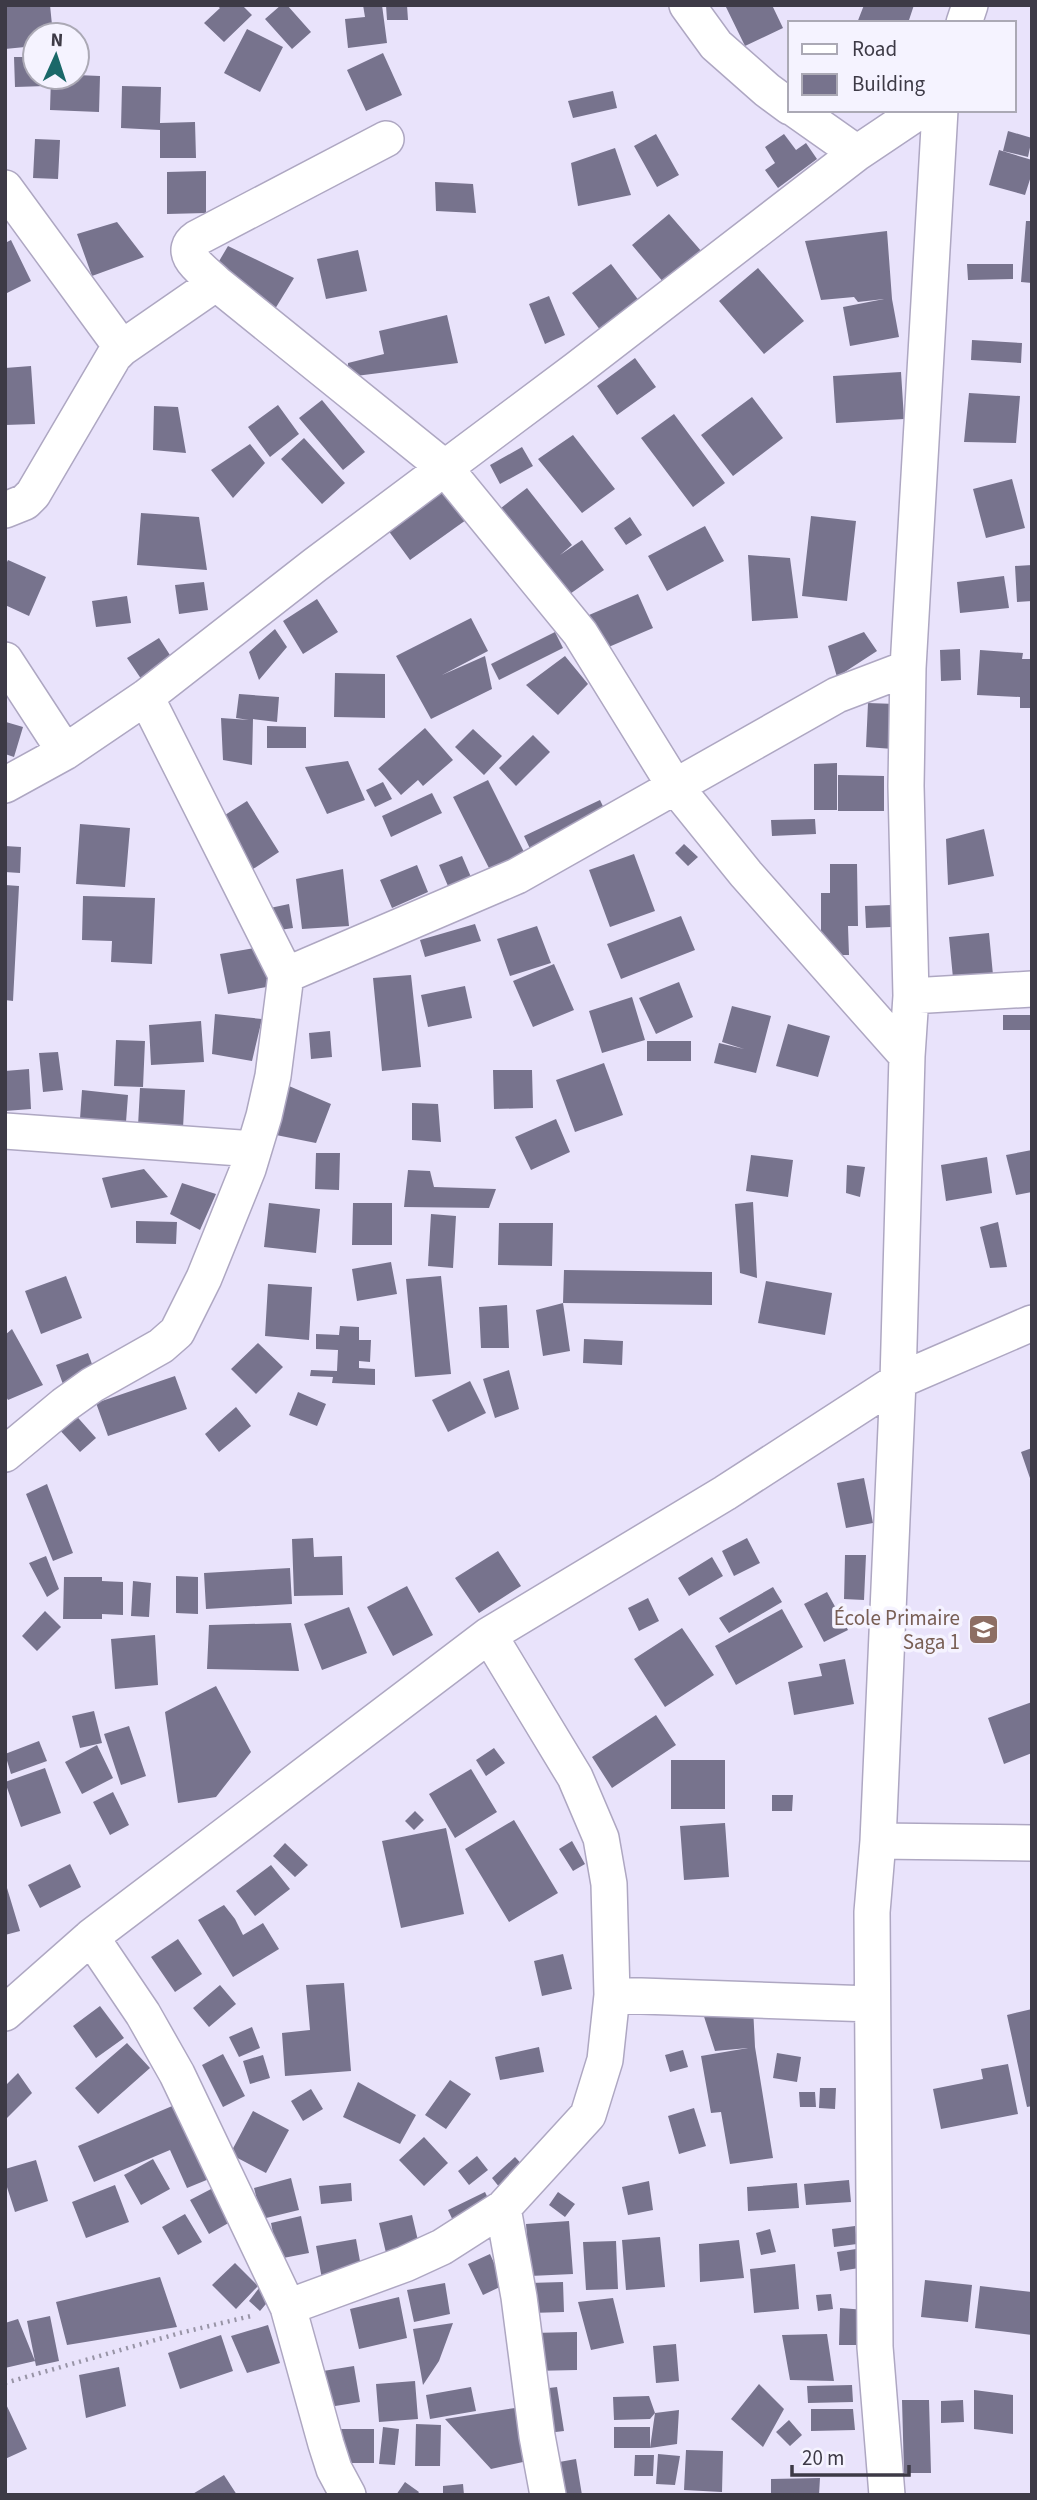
<svg xmlns="http://www.w3.org/2000/svg" width="1037" height="2500" font-family="'Source Sans 3',sans-serif">
	<style>
		.building { fill: #77738d }
		.lines { fill: none; stroke-linecap: round; stroke-linejoin: round }
		.minor-casing { stroke: #aea7c2; stroke-width: 38 }
		.path { stroke: #9894a6; stroke-width: 4.5; stroke-dasharray: 2 5; stroke-linecap: butt }
		.minor { stroke: #fff; stroke-width: 35 }
		.labels { text-anchor: middle; dominant-baseline: central; stroke-width: 7; stroke-linejoin: round; paint-order: stroke }
		.education-label { font-size: 21px; fill: #785e54; stroke: #f5f3ff; text-anchor: end }
	</style>
	<rect width="100%" height="100%" fill="#e9e3fb"/>
	<!-- building -->
	<path class="building" d="M5,5H50L53,35H35V46L5,49Z
		M216,5H242L252,15L224,42L204,23L220,8Z
		M281,5H287L311,32L292,49L265,19Z
		M363,5H382L387,43L348,48L345,19L365,17Z
		M386,5H407L408,20H387Z
		M725,5H772L783,28L745,46Z
		M864,5H914L908,23H857Z
		M247,29L283,47L260,92L224,73Z
		M383,53L402,95L366,111L347,70Z
		M14,57H35V77H46V86L15,87Z
		M77,75L100,76L99,112L50,110L51,77Z
		M122,86L161,87L160,123L195,122L196,158H160V130L121,128Z
		M613,91L617,108L573,118L568,101Z
		M1008,131L1032,138L1028,157L1003,151Z
		M656,134L679,175L657,187L634,146Z
		M784,134L796,150L806,143L817,159L778,188L765,170L775,163L765,147Z
		M35,139L60,140L58,179L33,178Z
		M615,148L631,195L578,206L571,163Z
		M999,150L1032,160V173L1025,195L989,185Z
		M206,171V213L167,214V172Z
		M435,182L473,184L476,213L436,211Z
		M669,214L702,252L664,283L632,245Z
		M1026,221H1032V283L1021,282Z
		M117,222L144,257L92,276L77,234Z
		M887,231L892,299L899,337L850,346L843,307L884,299L858,302L854,297L821,300L805,241Z
		M11,240L31,281L5,294V243Z
		M228,246L294,278L275,309L215,268Z
		M358,250L367,291L326,299L317,259Z
		M611,264L643,306L604,335L572,293Z
		M967,264H1013V279L968,280Z
		M758,268L804,321L764,354L719,301Z
		M549,296L565,335L545,344L529,304Z
		M447,315L458,363L348,377V363L384,354L379,331Z
		M972,340L1022,343L1021,363L971,360Z
		M635,358L656,387L617,415L597,386Z
		M31,366L35,424L5,425V368Z
		M901,372L904,419L836,423L833,376Z
		M969,393L1020,396L1016,443L964,442Z
		M752,397L783,438L733,476L701,435Z
		M322,400L365,452L343,470L299,418Z
		M278,405L299,434L270,457L248,427Z
		M154,406L178,407L186,453L153,450Z
		M674,414L725,483L693,507L641,438Z
		M573,435L615,489L582,513L538,459Z
		M304,438L345,483L322,504L281,459Z
		M250,444L265,463L233,498L211,470Z
		M522,447L533,466L500,484L490,465Z
		M1012,479L1025,528L986,538L973,489Z
		M441,486L466,520L410,560L385,526Z
		M527,488L572,545L560,555L582,540L604,570L567,596L501,508Z
		M141,513L199,517L207,570L137,565Z
		M811,516L856,521L847,601L802,596Z
		M630,517L642,535L626,545L614,528Z
		M705,526L724,561L667,591L648,556Z
		M748,555L790,558L798,618L752,621Z
		M8,560L46,577L29,616L5,605V566Z
		M1032,565V601L1017,602L1015,566Z
		M1004,576L1009,608L960,613L957,582Z
		M204,582L208,610L179,614L175,585Z
		M638,594L653,628L604,649L589,615Z
		M127,596L131,623L96,627L92,601Z
		M317,599L338,632L303,654L283,621Z
		M471,618L488,651L442,675L485,656L492,689L431,719L396,656Z
		M275,629L287,647L259,680L249,652Z
		M555,632L563,648L499,680L491,664Z
		M864,632L877,651L837,677L828,646Z
		M159,638L179,669L148,689L127,658Z
		M960,649L961,680L941,681L940,650Z
		M980,650L1023,653L1022,659H1032V708H1020V697L977,695Z
		M565,656L588,684L558,715L526,685Z
		M335,673L385,674V718L334,717Z
		M239,694L279,697L277,722L253,719L252,765L223,760L221,718L249,720L236,718Z
		M868,703L896,704L893,749L866,747Z
		M6,722L23,727L14,757L5,754Z
		M267,726L306,727V748H267Z
		M425,728L453,760L423,786L418,780L401,795L378,769Z
		M473,729L502,756L484,775L455,747Z
		M533,735L550,752L516,786L499,768Z
		M348,761L365,800L327,814L305,767Z
		M837,763V810H814V764Z
		M838,775L884,776V811H838Z
		M488,780L527,858L493,876L453,797Z
		M383,782L392,799L375,807L366,790Z
		M432,793L442,813L391,837L382,816Z
		M600,800L610,821L534,857L524,836Z
		M247,801L279,852L247,873L214,822Z
		M815,819L816,834L772,836L771,820Z
		M80,824L130,828L125,887L76,884Z
		M984,829L994,876L948,885L946,839Z
		M684,844L698,857L688,866L675,853Z
		M5,846L21,847L20,873L5,872Z
		M634,854L655,911L610,927L589,870Z
		M462,856L471,877L448,886L439,865Z
		M830,864H857L858,926H848L849,955H821V893H830Z
		M417,865L428,892L392,908L380,880Z
		M343,869L349,926L302,929L296,879Z
		M5,885L19,886L13,1001L5,1000Z
		M83,896L155,898L152,964L111,962L112,941L82,940Z
		M289,904L293,928L273,931L270,908Z
		M891,905V927L866,928L865,906Z
		M681,916L695,950L621,979L607,944Z
		M475,924L481,941L425,957L420,940Z
		M537,926L551,963L510,976L497,939Z
		M989,933L993,975L953,978L949,937Z
		M266,946L272,986L228,994L220,954Z
		M554,964L574,1010L533,1027L513,981Z
		M411,975L421,1067L382,1071L373,978Z
		M679,982L693,1017L656,1034L639,998Z
		M465,986L472,1018L428,1027L421,995Z
		M632,997L645,1040L602,1053L589,1011Z
		M732,1006L771,1016L756,1073L714,1063L719,1043L744,1049L722,1042Z
		M215,1014L262,1019L252,1061L212,1054Z
		M1003,1015H1032V1030H1003Z
		M201,1021L204,1062L151,1065L149,1025Z
		M788,1024L830,1036L818,1077L776,1066Z
		M330,1031L332,1057L311,1059L309,1033Z
		M116,1040L145,1041L143,1087L114,1086Z
		M647,1041H691V1061H647Z
		M58,1052L63,1090L43,1092L39,1053Z
		M604,1063L623,1115L575,1132L556,1080Z
		M29,1069L31,1109L5,1111V1071Z
		M493,1070H532L533,1108L494,1109Z
		M289,1086L331,1104L316,1143L271,1134Z
		M140,1088L185,1090L183,1128L138,1126Z
		M82,1090L128,1095L126,1122L80,1119Z
		M412,1103L438,1104L441,1142L412,1140Z
		M556,1119L570,1152L531,1170L515,1137Z
		M1032,1150V1192L1016,1195L1006,1155Z
		M316,1153H340L339,1190L315,1189Z
		M751,1155L793,1160L788,1197L746,1191Z
		M987,1157L992,1193L946,1201L941,1165Z
		M847,1165L865,1167L860,1197L846,1193Z
		M144,1169L168,1197L111,1208L102,1178Z
		M408,1170L430,1171L434,1187L496,1189L489,1208L404,1207Z
		M182,1183L216,1194L200,1230L170,1214Z
		M753,1202L757,1278L740,1273L735,1204Z
		M269,1203L320,1209L316,1253L264,1247Z
		M353,1203H392V1245H352Z
		M431,1214L456,1216L453,1268L428,1266Z
		M136,1221L177,1222L176,1244L136,1243Z
		M998,1222L1007,1267L990,1268L980,1227Z
		M499,1223H553L552,1266L498,1265Z
		M391,1262L397,1294L357,1301L352,1269Z
		M564,1270L712,1272V1305L563,1303Z
		M66,1276L82,1318L41,1334L25,1291Z
		M441,1276L451,1374L415,1377L406,1279Z
		M766,1281L832,1293L825,1335L758,1323Z
		M268,1284L312,1287L309,1340L265,1336Z
		M563,1303L570,1351L543,1356L536,1310Z
		M507,1305L509,1348H481L479,1307Z
		M340,1326L359,1327V1340H371L370,1362L359,1361V1368L375,1369V1385L332,1383L333,1377L310,1376L311,1370L337,1371L338,1350L316,1349V1334L339,1335Z
		M12,1329L43,1385L8,1400L5,1395V1335Z
		M584,1339L623,1341L622,1365L583,1363Z
		M258,1343L283,1367L256,1394L231,1369Z
		M88,1353L96,1375L64,1387L56,1365Z
		M509,1370L519,1409L495,1418L483,1379Z
		M175,1376L187,1409L108,1436L96,1403Z
		M470,1381L486,1413L448,1432L432,1400Z
		M298,1392L326,1404L317,1426L289,1415Z
		M236,1407L251,1426L219,1452L205,1434Z
		M72,1411L96,1438L80,1452L56,1426Z
		M1032,1448V1481H1031L1021,1452Z
		M864,1478L873,1523L846,1528L837,1483Z
		M47,1484L73,1553L53,1561L26,1494Z
		M313,1538L314,1557L342,1556L343,1595L294,1596L292,1539Z
		M747,1538L760,1563L734,1576L722,1551Z
		M498,1551L521,1586L479,1613L455,1578Z
		M845,1555H866L864,1600L844,1599Z
		M46,1556L59,1589L47,1597L29,1563Z
		M712,1557L723,1576L689,1596L678,1578Z
		M290,1568L292,1604L206,1609L204,1573Z
		M176,1576L198,1577V1614L176,1613Z
		M64,1577H102V1581L123,1582V1615L102,1614V1619H63Z
		M133,1581L151,1583L149,1617L131,1616Z
		M407,1586L433,1635L393,1656L367,1607Z
		M773,1587L782,1602L729,1633L719,1618Z
		M827,1592L848,1630L824,1642L804,1604Z
		M648,1598L659,1621L639,1631L628,1608Z
		M349,1607L367,1653L322,1670L304,1624Z
		M782,1609L803,1647L736,1685L715,1646Z
		M45,1611L61,1627L37,1651L22,1636Z
		M291,1623L299,1671L207,1669L209,1625Z
		M682,1628L714,1675L665,1707L634,1659Z
		M155,1635L158,1685L115,1689L111,1639Z
		M845,1659L854,1704L794,1715L788,1682L822,1676L819,1664Z
		M216,1686L251,1752L216,1797L178,1803L165,1712Z
		M1032,1702V1753L1004,1764L988,1718Z
		M94,1711L102,1743L80,1748L72,1716Z
		M656,1715L676,1745L612,1788L592,1757Z
		M129,1726L146,1776L121,1785L104,1734Z
		M39,1741L47,1761L11,1774L5,1754Z
		M97,1745L113,1778L82,1794L65,1762Z
		M494,1748L505,1763L486,1776L476,1760Z
		M671,1760H725V1809H671Z
		M45,1768L61,1813L21,1827L5,1782Z
		M471,1769L497,1812L455,1838L429,1794Z
		M113,1792L129,1825L110,1835L93,1802Z
		M772,1795H793L792,1811H772Z
		M415,1811L424,1820L414,1830L405,1821Z
		M514,1820L558,1893L509,1922L465,1849Z
		M725,1823L729,1877L684,1880L680,1826Z
		M446,1828L464,1914L401,1928L382,1841Z
		M572,1841L585,1864L573,1871L559,1849Z
		M285,1843L308,1865L295,1877L273,1856Z
		M70,1864L81,1887L40,1908L28,1885Z
		M271,1865L290,1889L255,1916L236,1891Z
		M7,1888L20,1931L5,1935V1889Z
		M224,1905L235,1919L243,1935L263,1923L279,1949L233,1977L198,1920Z
		M178,1939L202,1974L175,1992L151,1957Z
		M563,1954L572,1989L542,1996L534,1961Z
		M344,1983L351,2071L285,2076L282,2033L310,2030L306,1985Z
		M220,1985L236,2004L209,2027L193,2008Z
		M700,2004L753,2007L755,2047L773,2158L730,2164L721,2112L711,2113L701,2056L748,2048L715,2051Z
		M100,2006L124,2038L96,2058L73,2026Z
		M1032,2009V2106L1027,2107L1007,2015Z
		M252,2027L260,2048L239,2057L229,2037Z
		M127,2043L150,2068L98,2114L75,2088Z
		M539,2047L544,2072L500,2080L495,2057Z
		M683,2050L688,2067L670,2072L665,2055Z
		M777,2053L801,2057L797,2082L773,2078Z
		M223,2054L245,2096L223,2107L202,2065Z
		M263,2055L270,2078L250,2084L243,2061Z
		M1008,2064L1018,2114L941,2129L933,2089L983,2079L981,2069Z
		M18,2073L32,2093L5,2120V2086Z
		M450,2080L471,2094L446,2129L425,2115Z
		M358,2082L416,2115L400,2144L343,2117Z
		M820,2088H836L835,2109L819,2108Z
		M311,2089L323,2109L303,2121L291,2101Z
		M799,2092H815L816,2107H800Z
		M177,2104L209,2179L187,2188L170,2150L94,2182L78,2146Z
		M694,2108L706,2146L679,2154L668,2116Z
		M253,2111L289,2130L266,2173L230,2154Z
		M424,2137L448,2163L424,2186L399,2160Z
		M477,2156L488,2170L469,2185L458,2171Z
		M515,2157L528,2171L504,2193L492,2178Z
		M153,2159L170,2189L141,2205L124,2175Z
		M36,2160L48,2201L15,2212L5,2181V2169Z
		M291,2178L299,2210L262,2219L254,2188Z
		M849,2180L851,2202L806,2205L804,2184Z
		M649,2181L653,2210L628,2215L622,2187Z
		M351,2183L352,2201L321,2204L319,2186Z
		M797,2183L799,2208L748,2211L747,2187Z
		M115,2185L129,2222L86,2238L72,2202Z
		M213,2188L232,2221L209,2234L190,2200Z
		M485,2192L493,2209L456,2227L448,2210Z
		M558,2192L575,2204L565,2217L549,2205Z
		M185,2214L202,2242L178,2255L162,2227Z
		M412,2215L419,2245L386,2253L379,2223Z
		M301,2216L309,2253L278,2259L271,2223Z
		M569,2221L573,2274L530,2276L526,2224Z
		M855,2226L857,2244L834,2247L832,2229Z
		M770,2229L776,2252L761,2255L756,2233Z
		M660,2237L665,2287L626,2290L622,2240Z
		M356,2239L362,2272L322,2279L316,2246Z
		M739,2240L744,2278L700,2282L699,2244Z
		M616,2241L618,2289L586,2290L583,2242Z
		M856,2249L859,2268L840,2271L837,2252Z
		M490,2254L504,2285L483,2295L468,2264Z
		M235,2263L258,2286L236,2309L212,2285Z
		M795,2264L799,2309L754,2313L750,2269Z
		M160,2277L177,2327L67,2345L56,2302Z
		M925,2280L972,2285L968,2322L921,2317Z
		M563,2282L564,2312L530,2313L529,2283Z
		M445,2283L450,2314L414,2322L407,2290Z
		M980,2286L1032,2292V2335L975,2328Z
		M259,2288L271,2298L260,2311L249,2301Z
		M831,2294L833,2309L818,2311L816,2295Z
		M399,2297L407,2338L359,2349L350,2309Z
		M613,2298L624,2343L591,2350L578,2302Z
		M840,2308L866,2310L865,2345H839Z
		M50,2316L59,2361L36,2366L27,2321Z
		M18,2319L35,2361L5,2368V2323Z
		M453,2323L439,2361L423,2385L413,2329Z
		M268,2325L280,2363L247,2373L231,2336Z
		M577,2332V2370L532,2371L531,2333Z
		M827,2334L834,2381L790,2380L782,2335Z
		M221,2335L233,2371L180,2389L168,2353Z
		M676,2344L679,2381L656,2383L653,2346Z
		M354,2366L360,2402L329,2407L323,2371Z
		M119,2367L126,2406L86,2418L79,2375Z
		M415,2381L418,2419L379,2422L376,2384Z
		M759,2384L784,2409L763,2447L731,2419Z
		M852,2385L853,2402L808,2403L807,2386Z
		M471,2387L476,2411L430,2419L426,2395Z
		M557,2387L564,2431L539,2434L533,2390Z
		M974,2390L1013,2395V2434L974,2429Z
		M649,2396L655,2413L679,2410L677,2444L650,2448L655,2413L650,2419L614,2420L613,2397Z
		M902,2400H929L931,2473H904Z
		M963,2400L964,2422L941,2423V2401Z
		M5,2402L27,2449L5,2459Z
		M515,2408L523,2462L491,2469L445,2419Z
		M811,2409H853L855,2430L811,2431Z
		M789,2420L802,2435L790,2446L776,2432Z
		M416,2424L441,2425L440,2466H415Z
		M383,2427L399,2429L395,2465L379,2464Z
		M614,2427H650V2448H614Z
		M335,2429H374V2463H335Z
		M686,2450L723,2451L722,2492L684,2490Z
		M658,2454L680,2456L675,2485L656,2484Z
		M635,2455H654L653,2476H634Z
		M576,2459L582,2495H553L548,2464Z
		M224,2475L237,2495H191Z
		M820,2478L819,2495H771V2479Z
		M405,2482L419,2492L417,2495H396Z
		M463,2484L464,2495H443V2486Z"/>
	<g class="lines">
		<defs>
			<path id="minor" d="M687,5L716,45L767,90L790,107
				M964,23L970,5
				M796,110L857,153
				M386,139L197,238C175,253 204,271 216,283L445,468L580,633L674,785L746,874L907,1056
				M5,188L122,348
				M5,510L25,502L33,494L114,356L122,348L216,283
				M5,660L65,752
				M5,785L65,752L146,697L315,565L577,369L857,153L921,110
				M286,975L517,876L837,695L908,668
				M911,996L1032,989
				M5,1131L254,1149
				M5,1454L64,1405L92,1385L161,1346L177,1332L204,1278L248,1169L264,1116L273,1076L286,975L146,697
				M489,1635L575,1777L601,1838L609,1884L612,1995L605,2060L588,2115L503,2208L519,2297L537,2436L548,2495
				M878,1841L1032,1843
				M91,1937L143,2014L177,2074L288,2307L405,2264L442,2247L503,2208
				M612,1995L872,2004
				M5,2013L91,1937L489,1635L725,1493L898,1381L1032,1323
				M288,2307L326,2444L334,2469L348,2495
				M887,2495L875,2347L872,1912L878,1841L898,1381L907,1056L911,996L906,786L908,668L940,110"/>
		</defs>
		<!-- minor casing -->
		<use href="#minor" class="minor-casing"/>
		<!-- path -->
		<path class="path" d="M5,2383L180,2333L251,2316"/>
		<!-- minor -->
		<use href="#minor" class="minor"/>
	</g>
	<!-- icons -->
	<defs>
		<symbol id="school-square" viewBox="-11 -11 22 22"><rect x="-9" y="-9" width="18" height="18" rx="4" fill="#8d6e63" stroke="#f5f3ff"/><path d="M0-5L7-2L0 1L-7-2ZM-4 1L0 2.5L4 1V4Q0 6-4 4Z" fill="#fff"/></symbol>
	</defs>
	<g fill-rule="evenodd">
		<use href="#school-square" x="966" y="1612" width="35" height="35"/>
	</g>
	<g class="labels">
		<!-- education labels -->
		<g class="education-label">
			<text x="960" y="1618">École Primaire<tspan x="960" dy="24">Saga 1</tspan></text>
		</g>
	</g>
	<!-- border -->
	<rect width="1037" height="2500" fill="none" stroke="#3d3a46" stroke-width="14"/>
	<!-- legend -->
	<rect x="788" y="21" width="228" height="91" fill="#f5f3ff" stroke="#aba9b5" stroke-width="2"/>
	<rect x="802" y="44" width="35" height="10" fill="#ffffff" stroke="#aba9b5" stroke-width="2"/>
	<text x="852" y="56" font-size="21" fill="#3d3a46">Road</text>
	<rect x="802" y="74" width="35" height="21" fill="#77738d" stroke="#aba9b5" stroke-width="2"/>
	<text x="852" y="91" font-size="21" fill="#3d3a46">Building</text>
	<!-- north arrow -->
	<g transform="translate(56 56) rotate(3)"><circle r="33" fill="#f5f3ff" stroke="#aba9b5" stroke-width="2"/>
	<path d="M0-5L12 26L0 18L-12 26Z" fill="#1a6869"/>
	<text y="-10" font-size="19" font-weight="bold" text-anchor="middle" fill="#3d3a46">N</text>
	</g>
	<!-- scale -->
	<path d="M792 2465v10h117v-10" fill="none" stroke="#3d3a46" stroke-width="3.5"/>
	<text x="802" y="2465" font-size="21" fill="#3d3a46" stroke="#f5f3ff" stroke-width="5" paint-order="stroke">20 m</text>
</svg>
